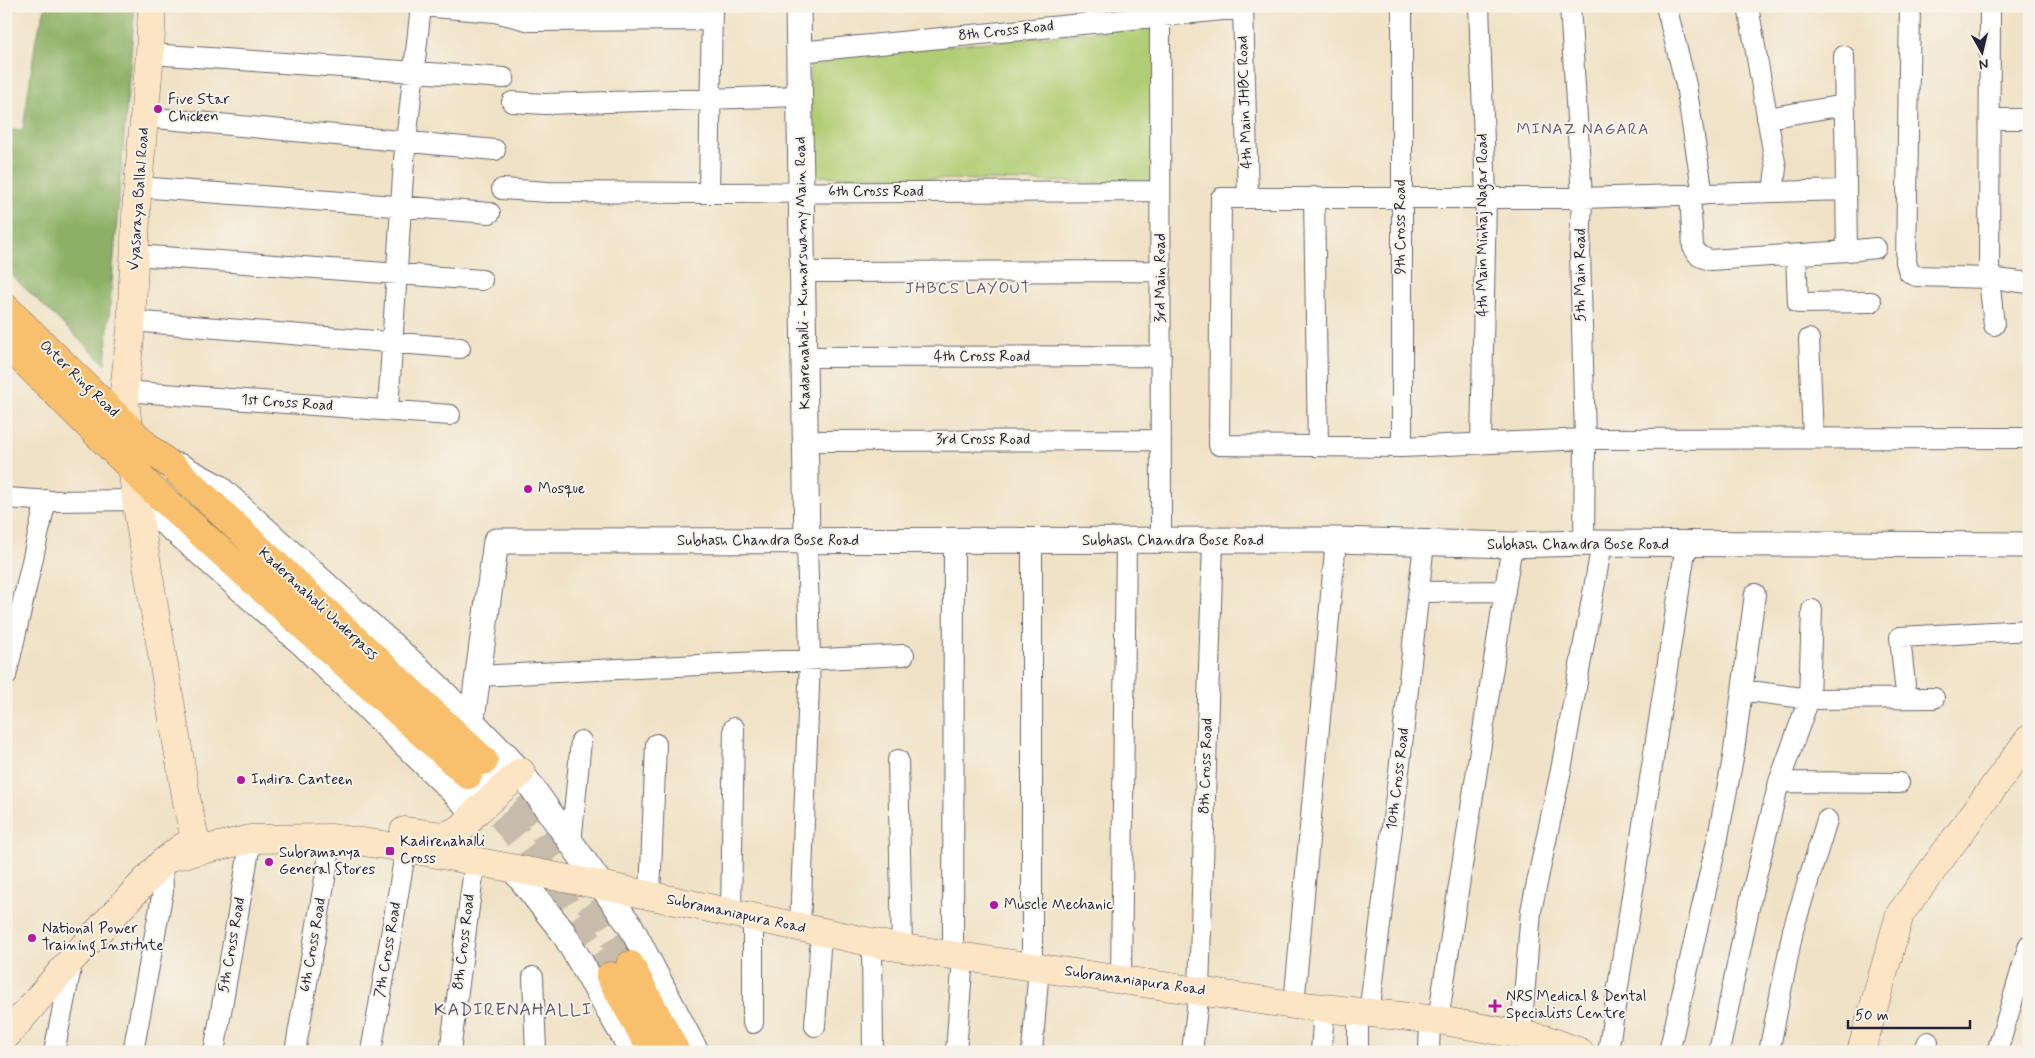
<svg xmlns="http://www.w3.org/2000/svg" width="2035" height="1058" font-family="Mynerve,sans-serif">
	<style>
		.green { fill: #b0cd73; stroke: #697857 }
		.forest { fill: #8cb065; stroke: #576950 }
		.lines { fill: none; stroke-linecap: round; stroke-linejoin: round }
		.trunk-tunnel { stroke: #c7bcaa; stroke-width: 28; stroke-dasharray: 28 14; stroke-linecap: butt }
		.minor-casing { stroke: #6a656c; stroke-width: 22 }
		.tertiary-casing { stroke: #6a656c; stroke-width: 27 }
		.secondary-casing { stroke: #6a656c; stroke-width: 29 }
		.trunk-casing { stroke: #6a656c; stroke-width: 29 }
		.minor { stroke: #fff; stroke-width: 20 }
		.tertiary { stroke: #fff; stroke-width: 25 }
		.secondary { stroke: #fce5c4; stroke-width: 28 }
		.trunk { stroke: #f8bf6c; stroke-width: 28 }
		.poi-dot { fill: #b5179e; stroke: #f7f3e8; stroke-width: 2 }
		.labels { text-anchor: middle; dominant-baseline: central; stroke-width: 4; stroke-linejoin: round; paint-order: stroke }
		.street-label { font-size: 15px; fill: #22223b; stroke: #f7f3e8 }
		.poi-label { font-size: 15px; fill: #22223b; stroke: #f7f3e8; text-anchor: start }
		.neighbourhood-label { font-size: 16px; letter-spacing: 1px; fill: #5b5270; stroke: #f7f3e8 }
		.quarter-label { font-size: 18px; letter-spacing: 1px; fill: #5b5270; stroke: #f7f3e8 }
	</style>
	<rect width="100%" height="100%" fill="#f7f3e8"/>
	<filter id="ink" filterUnits="userSpaceOnUse"><feTurbulence type="fractalNoise" baseFrequency=".02" numOctaves="2"/><feDisplacementMap in="SourceGraphic" scale="10" xChannelSelector="R" yChannelSelector="G"/><feConvolveMatrix kernelMatrix="1 2 1 2 8 2 1 2 1" color-interpolation-filters="sRGB"/></filter>
	<filter id="wash" filterUnits="userSpaceOnUse"><feTurbulence type="fractalNoise" baseFrequency=".0096" numOctaves="4" result="noise"/><feDisplacementMap in="SourceGraphic" scale="20" xChannelSelector="R" yChannelSelector="G"/><feGaussianBlur stdDeviation="1.12" result="paint"/><feColorMatrix in="noise" values="0 0 0 0 0 0 0 0 0 0 0 0 0 0 0 0 0 1.4 0 .05"/><feComposite in="paint" operator="in"/></filter>
	<g filter="url(#wash)">
		<rect width="100%" height="100%" fill="#f0e2c6"/>
		<!-- green -->
		<path class="green" d="M1158,26L1154,184L814,176L809,59Z"/>
		<!-- forest -->
		<path class="forest" d="M46,6H135L105,364L6,270V131L23,129L36,38Z"/>
	</g>
	<g filter="url(#ink)">
		<g class="lines">
			<!-- trunk-tunnel -->
			<path class="trunk-tunnel" d="M490,768L529,810L630,965
				M474,783L535,857L610,976"/>
			<defs>
				<path id="minor" d="M421,6L495,12L531,21L711,20
					M1243,6L1248,198
					M1479,6L1486,197L1481,444
					M1570,6L1582,198L1580,251L1585,439L1584,543
					M1666,6L1686,85L1703,195
					M1748,6L1776,168L1773,192L1582,198H1221L1219,445L1402,447L1585,439L2029,438
					M1910,6L1906,262L1909,272L1916,276L1989,278L2029,283
					M1990,6L1989,278L1994,325
					M1160,16L1161,541
					M799,52L1243,8
					M150,54L504,78
					M1844,56L1847,251L1876,248
					M512,102L545,104L800,96
					M145,117L495,150
					M1767,118L1845,105
					M1990,119H2029
					M138,187L490,213
					M502,189L548,192L709,193L1160,191
					M1773,192L1845,190
					M709,193L712,6
					M1690,195L1693,247L1699,256L1710,260L1847,251
					M1314,197L1318,446
					M135,255L482,280
					M1796,255L1798,303L1871,302
					M803,272L1161,271
					M132,321L460,348
					M1809,339L1813,438
					M804,357L1161,356
					M124,391L450,415
					M388,410L404,160L421,6
					M805,441L1161,440
					M1402,447V6
					M6,498L51,501L136,500
					M1032,541V966
					M1419,592L1505,591
					M6,676L46,500
					M478,676L904,655
					M1905,685L1900,637L2029,630
					M1743,690L1809,699L1934,698
					M898,760L902,948
					M1779,782L1809,699L1812,610
					M571,843L581,741
					M650,895L656,744
					M731,913L734,728
					M800,928L810,659L807,540
					M872,942L873,1052
					M953,955L954,541
					M533,977L536,1052
					M1121,979L1126,541
					M1294,1005L1336,540
					M1369,1014L1400,763L1424,543
					M1438,1020L1512,545
					M753,1023V917
					M815,1026L821,932
					M1521,1034L1531,911L1561,770L1602,544
					M54,1052L73,958
					M133,1052L163,891L162,863
					M214,1052L251,839
					M295,1052L332,838
					M371,1052L406,848
					M450,1052L475,861
					M956,1052L963,956
					M1032,1052L1039,967
					M1192,1052L1199,991L1213,541
					M1321,1052L1324,1009
					M1358,1052V1013
					M1429,1052L1430,1020
					M1608,1052L1686,545
					M1669,1052L1718,837L1733,758L1755,594
					M1719,1052L1752,893L1779,782L1899,783
					M1769,1052L1793,930L1827,820
					M1924,1052L1928,1042
					M1997,1052L2029,945"/>
				<path id="tertiary" d="M798,6L807,540
					M179,466L218,487L434,683L521,772L631,927L696,1052
					M136,500L180,535L305,646L475,813
					M472,719L496,541L1336,540L1512,545L1584,543L2029,545
					M461,799L506,755
					M513,869L563,932L633,1052"/>
				<path id="secondary" d="M152,6L150,54L137,196L131,329L124,391L136,500L188,808L198,851
					M404,831L442,836L452,833L463,827L475,813L521,772
					M170,857L251,839L332,838L406,848L600,885L889,946L1294,1005L1438,1020L1544,1039L1580,1052
					M6,1036L73,958L162,863L184,846
					M1861,1052L1900,914L2029,739"/>
				<path id="trunk" d="M6,308L151,450L173,467L484,761
					M6,343L152,489L468,775
					M630,965L676,1052
					M610,976L653,1052"/>
			</defs>
			<!-- minor casing -->
			<use href="#minor" class="minor-casing"/>
			<!-- tertiary casing -->
			<use href="#tertiary" class="tertiary-casing"/>
			<!-- secondary casing -->
			<use href="#secondary" class="secondary-casing"/>
			<!-- trunk casing -->
			<use href="#trunk" class="trunk-casing"/>
			<!-- minor -->
			<use href="#minor" class="minor"/>
			<!-- tertiary -->
			<use href="#tertiary" class="tertiary"/>
			<!-- secondary -->
			<use href="#secondary" class="secondary"/>
			<!-- trunk -->
			<use href="#trunk" class="trunk"/>
		</g>
	</g>
	<!-- markers -->
	<g class="poi-dot">
		<circle cx="158" cy="109" r="5"/>
		<circle cx="528" cy="489" r="5"/>
		<circle cx="241" cy="780" r="5"/>
		<rect x="385" y="846" width="10" height="10" rx="2.5"/>
		<circle cx="269" cy="862" r="5"/>
		<circle cx="994" cy="905" r="5"/>
		<circle cx="32" cy="938" r="5"/>
		<path d="M1492.5 998.5h5v5h5v5h-5v5h-5v-5h-5v-5h5z"/>
	</g>
	<g class="labels">
		<!-- street labels -->
		<g class="street-label">
			<text transform="translate(1006 31) rotate(-6)">8th Cross Road</text>
			<text transform="translate(1245 102) rotate(-92)">4th Main JHBC Road</text>
			<text x="876" y="192">6th Cross Road</text>
			<text transform="translate(139 199) rotate(-86)">Vyasaraya Ballal Road</text>
			<text transform="translate(1483 225) rotate(-90)">4th Main Minhaj Nagar Road</text>
			<text transform="translate(1401 227) rotate(-90)">9th Cross Road</text>
			<text transform="translate(803 273) rotate(-91)">Kadarenahalli - Kumarswamy Main Road</text>
			<text transform="translate(1581 275) rotate(-90)">5th Main Road</text>
			<text transform="translate(1161 278) rotate(-90)">3rd Main Road</text>
			<text x="982" y="357">4th Cross Road</text>
			<text transform="translate(79 379) rotate(44)">Outer Ring Road</text>
			<text transform="translate(287 403) rotate(4)">1st Cross Road</text>
			<text x="983" y="440">3rd Cross Road</text>
			<text x="768" y="541">Subhash Chandra Bose Road</text>
			<text x="1173" y="541">Subhash Chandra Bose Road</text>
			<text x="1578" y="545">Subhash Chandra Bose Road</text>
			<text transform="translate(318 604) rotate(43)">Kaderanahali Underpass</text>
			<text transform="translate(1206 766) rotate(-88)">8th Cross Road</text>
			<text transform="translate(1398 779) rotate(-83)">10th Cross Road</text>
			<text transform="translate(736 914) rotate(12)">Subramaniapura Road</text>
			<text transform="translate(464 942) rotate(-83)">8th Cross Road</text>
			<text transform="translate(232 945) rotate(-80)">5th Cross Road</text>
			<text transform="translate(313 945) rotate(-80)">6th Cross Road</text>
			<text transform="translate(388 950) rotate(-80)">7th Cross Road</text>
			<text transform="translate(1135 981) rotate(8)">Subramaniapura Road</text>
		</g>
		<!-- poi labels -->
		<g class="poi-label">
			<text x="168" y="100">Five Star<tspan x="168" dy="17">Chicken</tspan></text>
			<text x="538" y="489">Mosque</text>
			<text x="251" y="780">Indira Canteen</text>
			<text x="400" y="842">Kadirenahalli<tspan x="400" dy="17">Cross</tspan></text>
			<text x="279" y="853">Subramanya<tspan x="279" dy="17">General Stores</tspan></text>
			<text x="1004" y="905">Muscle Mechanic</text>
			<text x="42" y="929">National Power<tspan x="42" dy="17">Training Institute</tspan></text>
			<text x="1506" y="997">NRS Medical &amp; Dental<tspan x="1506" dy="17">Specialists Centre</tspan></text>
		</g>
		<!-- neighbourhood labels -->
		<g class="neighbourhood-label">
			<text x="1583" y="129">MINAZ NAGARA</text>
			<text x="968" y="288">JHBCS LAYOUT</text>
		</g>
		<!-- quarter labels -->
		<g class="quarter-label">
			<text x="513" y="1010">KADIRENAHALLI</text>
		</g>
	</g>
	<!-- margin -->
	<rect width="2035" height="1058" fill="none" stroke="#f7f3e8" stroke-width="25"/>
	<!-- north arrow -->
	<g transform="translate(1982 52) rotate(172)" stroke="#f7f3e8" stroke-width="4" paint-order="stroke">
	<path d="M0-4L9 19L0 12L-9 19Z" fill="#22223b"/>
	<text y="-8" font-size="14" font-weight="bold" text-anchor="middle" fill="#22223b">N</text>
	</g>
	<!-- scale -->
	<path d="M1848 1020v8h122v-8" fill="none" stroke="#22223b" stroke-width="2.5"/>
	<text x="1855" y="1020" font-size="15" fill="#22223b" stroke="#f7f3e8" stroke-width="4" paint-order="stroke">50 m</text>
</svg>
